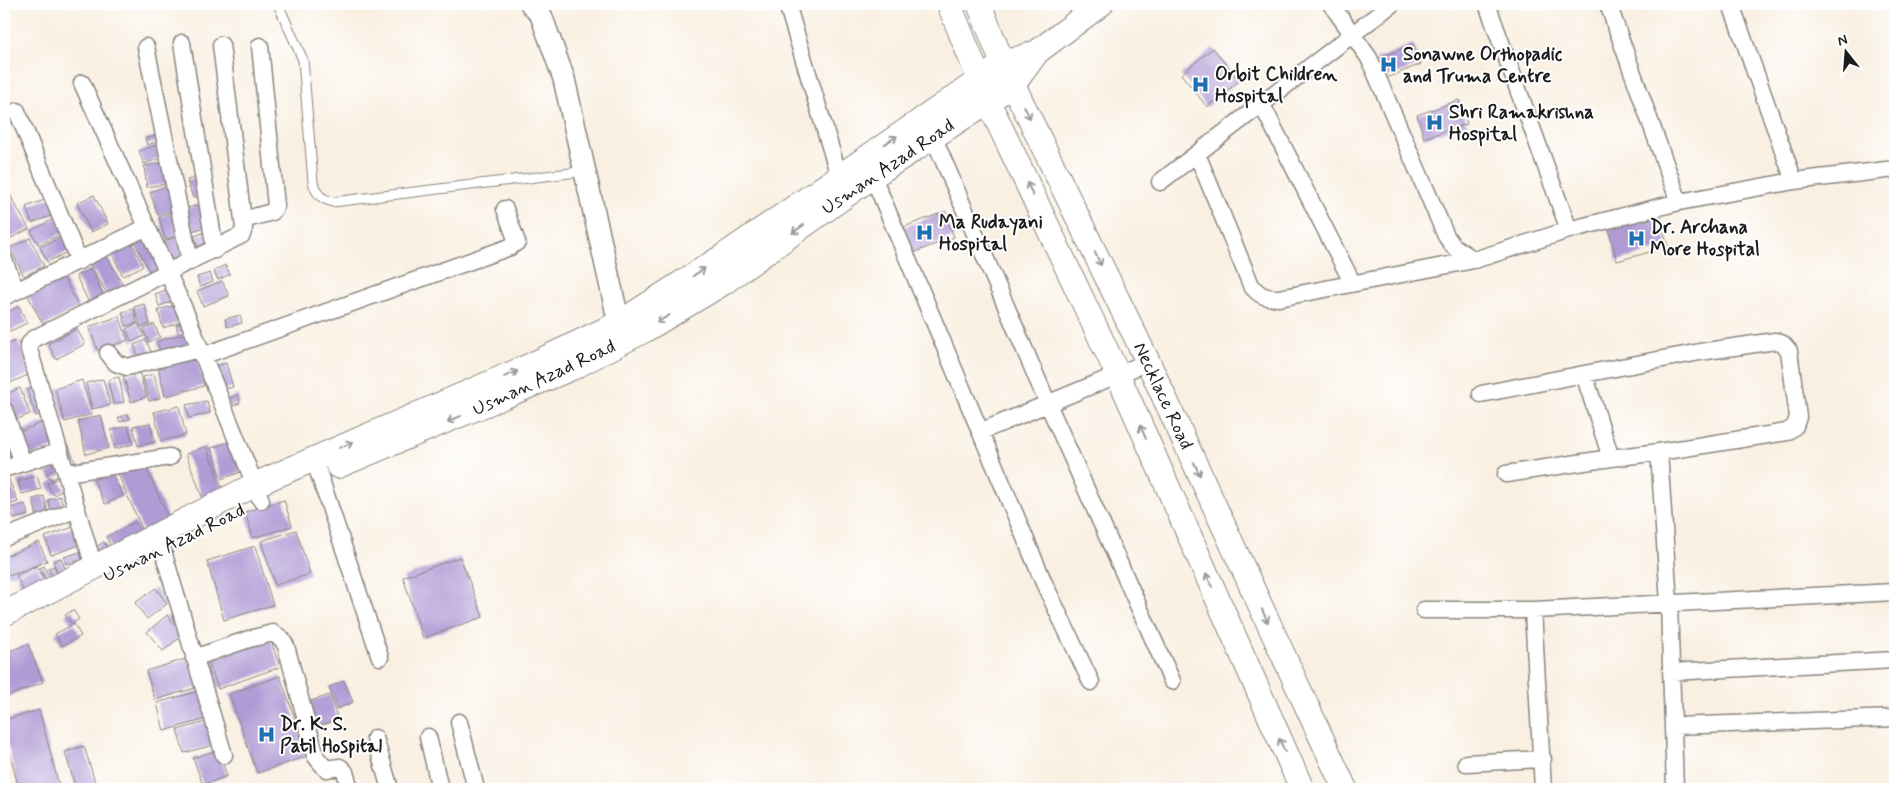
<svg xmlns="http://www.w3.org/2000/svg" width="1899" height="793" font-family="Mynerve,sans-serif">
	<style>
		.building { fill: #b09bd5 }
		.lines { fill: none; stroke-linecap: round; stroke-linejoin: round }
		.service-casing { stroke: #8a867f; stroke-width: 11 }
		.minor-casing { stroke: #8a867f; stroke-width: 19 }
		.tertiary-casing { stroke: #8a867f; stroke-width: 24 }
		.secondary-casing { stroke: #8a867f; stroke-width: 26 }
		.service { stroke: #fff; stroke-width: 9 }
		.minor { stroke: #fff; stroke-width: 16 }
		.tertiary { stroke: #fff; stroke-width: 21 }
		.secondary { stroke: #fff; stroke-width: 24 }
		.oneway { stroke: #999 }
		.labels { text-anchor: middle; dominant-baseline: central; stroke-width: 4; stroke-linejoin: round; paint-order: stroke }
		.poi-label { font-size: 19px; font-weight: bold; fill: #1c1c1c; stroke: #fff; text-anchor: start }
		.street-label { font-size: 19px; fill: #1c1c1c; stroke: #fff }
	</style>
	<rect width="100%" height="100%" fill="#fff"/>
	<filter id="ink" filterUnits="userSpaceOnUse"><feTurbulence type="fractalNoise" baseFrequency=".02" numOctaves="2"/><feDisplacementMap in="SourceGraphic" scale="10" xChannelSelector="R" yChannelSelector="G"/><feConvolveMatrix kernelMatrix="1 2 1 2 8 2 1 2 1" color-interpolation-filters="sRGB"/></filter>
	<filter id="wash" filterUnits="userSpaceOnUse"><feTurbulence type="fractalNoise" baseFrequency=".0096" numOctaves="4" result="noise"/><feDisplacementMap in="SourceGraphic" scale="20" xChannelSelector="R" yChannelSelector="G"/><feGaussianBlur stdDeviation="1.12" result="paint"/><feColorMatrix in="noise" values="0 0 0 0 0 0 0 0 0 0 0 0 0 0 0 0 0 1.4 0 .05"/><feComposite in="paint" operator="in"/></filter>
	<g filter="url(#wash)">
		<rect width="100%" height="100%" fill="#f9f0e2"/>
		<g id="blocks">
			<!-- building -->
			<path class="building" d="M1413,44L1421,64L1384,79L1376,59Z
				M1213,48L1239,81L1207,107L1181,74Z
				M1459,100L1467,124L1424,138L1417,115Z
				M155,136L157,142L147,145L145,139Z
				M162,143L167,156L144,164L139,151Z
				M167,162L171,183L147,187L144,166Z
				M198,177L204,195L193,198L187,180Z
				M169,185L177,209L158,215L150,192Z
				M10,195L29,229L7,240L4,235V198Z
				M94,195L108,224L91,232L77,203Z
				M52,197L58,213L32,223L26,207Z
				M201,204L208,226L192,231L185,209Z
				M174,212L180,235L165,239L159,217Z
				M944,212L954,237L910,254L901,228Z
				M1659,214L1668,247L1617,261L1608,228Z
				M57,217L65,232L39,245L31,231Z
				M145,231L164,271L152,277L132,237Z
				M206,232L210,243L198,247L194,236Z
				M65,235L72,250L47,262L40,247Z
				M180,236L187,259L171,264L164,241Z
				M30,238L44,266L24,276L10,248Z
				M131,240L143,266L123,276L110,250Z
				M103,250L125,288L109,297L87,259Z
				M225,265L230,274L218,280L214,271Z
				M91,269L105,298L90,305L76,276Z
				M210,273L213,282L200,287L197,277Z
				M62,274L79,307L44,326L26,292Z
				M222,281L229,296L203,306L197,291Z
				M172,288L177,300L159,306L155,294Z
				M144,304L150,324L141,327L134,307Z
				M179,304L184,321L163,328L158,310Z
				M19,306L27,323L4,334V314Z
				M134,309L137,323L126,326L122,312Z
				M240,315L242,323L227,327L225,319Z
				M119,316L128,340L98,351L89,327Z
				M138,323L144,336L132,342L126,329Z
				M184,323L186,331L178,333L176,325Z
				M154,324L160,337L149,342L143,329Z
				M77,329L85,344L56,359L48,344Z
				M191,332L195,346L161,355L157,341Z
				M17,340L32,373L4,386V346Z
				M146,340L152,354L139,359L134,345Z
				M197,356L204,386L165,396L158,366Z
				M226,363L233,387L222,390L214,367Z
				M139,371L146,397L131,402L123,375Z
				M154,374L160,398L149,401L143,377Z
				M119,377L124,402L113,404L108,380Z
				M103,379L110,405L92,409L86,383Z
				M82,380L92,414L65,422L55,389Z
				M36,387L45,413L36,416L27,390Z
				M20,388L30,414L13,421L4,395Z
				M238,395L240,403L229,407L227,399Z
				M207,401L210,413L189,418L186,405Z
				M179,406L186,435L161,441L154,412Z
				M128,414L130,419L120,422L118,418Z
				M101,415L109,448L86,454L78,421Z
				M46,421L56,446L28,457L18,432Z
				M150,423L155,442L138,446L133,426Z
				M128,426L133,444L115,449L111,430Z
				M232,441L241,472L221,479L211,448Z
				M14,443L19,458L4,463V447Z
				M69,446L76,465L67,468L60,449Z
				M206,446L225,496L205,504L186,454Z
				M144,463L169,519L143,531L118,474Z
				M58,467L62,474L51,480L47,473Z
				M4,472H6L18,502L4,507Z
				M111,472L123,496L105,504L94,480Z
				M37,476L41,489L22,494L18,481Z
				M58,478L65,489L54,495L47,484Z
				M44,496L48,514L37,517L33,499Z
				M60,496L65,512L52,515L48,500Z
				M284,500L292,526L253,538L245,512Z
				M25,504L28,515L14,519L10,508Z
				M135,522L144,538L115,554L106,537Z
				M79,525L85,543L51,555L45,537Z
				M296,530L310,574L275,585L261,541Z
				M39,542L47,561L9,576L4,565V557Z
				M104,542L111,554L97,562L90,550Z
				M255,546L273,605L224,620L207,561Z
				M80,552L82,560L66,564L64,557Z
				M460,557L483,617L423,638L403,577Z
				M61,558L68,576L60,579L53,561Z
				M37,566L46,587L25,595L16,575Z
				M44,566L53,586L49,588L40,568Z
				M54,566L60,582L55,584L48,568Z
				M156,588L167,604L147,619L135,603Z
				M73,610L79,619L72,624L65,615Z
				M167,615L183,635L163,651L147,632Z
				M74,624L81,636L62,646L55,634Z
				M270,638L280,667L218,689L208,660Z
				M28,644L43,682L4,698V653Z
				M189,658L198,687L155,700L146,671Z
				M280,676L308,756L257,773L229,694Z
				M344,681L353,702L337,709L329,687Z
				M202,690L210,718L164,731L157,703Z
				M330,695L338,720L316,727L308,702Z
				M39,710L60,789H19L4,731V720Z
				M210,721L217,744L184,753L177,730Z
				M84,746L96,785L76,789L65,752Z
				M218,750L227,776L203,785L193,758Z"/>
		</g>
	</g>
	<g filter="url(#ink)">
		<use href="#blocks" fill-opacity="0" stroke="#8a867f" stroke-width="1"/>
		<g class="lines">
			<defs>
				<path id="service" d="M278,4L303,60L313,182C316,194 321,199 333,202L586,171"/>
				<path id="minor" d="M787,4L839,176
					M1331,4L1369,58L1446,236L1453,246L1474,260L1569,230L1679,202L1794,181L1895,169
					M1487,4L1569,230
					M1608,4L1679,202
					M1731,4L1794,181
					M182,43L215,250
					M146,47L190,262
					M82,83L185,311L261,500
					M1262,105L1352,282
					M17,111L79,261
					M933,136L1048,404L1172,681
					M1197,154L1251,285C1259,296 1266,298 1279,298L1474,260
					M869,167L1044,583L1091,682
					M1160,182L1392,4
					M243,220L272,212L276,206L260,46
					M4,260L16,291
					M4,297L147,227
					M108,353L116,363L127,367L199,349
					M202,356L510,247L517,242L505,209
					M1481,394L1584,374
					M4,410L23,463
					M982,431L1148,362
					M1659,452L1787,432L1795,426L1798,417L1789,351L1783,344L1775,341L1700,352L1584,374L1611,458L1659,452L1669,603L1675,789
					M314,459L380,657
					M4,469L60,451
					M66,473L170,457
					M1506,474L1611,458
					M4,538L77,509
					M162,548L224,755
					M94,567L28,346L33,339L242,235L244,228L221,45
					M1424,610H1533L1895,592
					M1533,610L1543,789
					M194,658L249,639L273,633L282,639L286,646L316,757L326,769L340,767L345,772L350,789
					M1671,672L1895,660
					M459,722L476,789
					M1673,726L1895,718
					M428,737L440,789
					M375,738L390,789
					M1466,763L1543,759"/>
				<path id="tertiary" d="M531,4L541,15L564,79L619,323"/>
				<path id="secondary" d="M949,4L988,101L1118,375L1302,789
					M979,4L1003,64L1148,362L1345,789
					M338,466L572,368L645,330L723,283L873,176L1013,85L1037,52
					M4,614L254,485L529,366L619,323L725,255L1003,64L1037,52L1101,4"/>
			</defs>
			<!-- service casing -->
			<use href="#service" class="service-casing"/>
			<!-- minor casing -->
			<use href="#minor" class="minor-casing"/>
			<!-- tertiary casing -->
			<use href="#tertiary" class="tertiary-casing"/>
			<!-- secondary casing -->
			<use href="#secondary" class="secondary-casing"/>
			<!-- service -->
			<use href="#service" class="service"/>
			<!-- minor -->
			<use href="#minor" class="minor"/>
			<!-- tertiary -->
			<use href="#tertiary" class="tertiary"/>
			<!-- secondary -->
			<use href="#secondary" class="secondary"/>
		</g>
		<!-- one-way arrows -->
		<defs><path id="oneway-shaft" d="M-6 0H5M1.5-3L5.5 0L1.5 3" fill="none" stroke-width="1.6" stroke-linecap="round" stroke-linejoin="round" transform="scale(1.25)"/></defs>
		<g class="oneway">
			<use href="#oneway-shaft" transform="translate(1027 112) rotate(64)"/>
			<use href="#oneway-shaft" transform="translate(891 140) rotate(-34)"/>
			<use href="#oneway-shaft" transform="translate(1030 189) rotate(-115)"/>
			<use href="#oneway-shaft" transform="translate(798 229) rotate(144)"/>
			<use href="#oneway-shaft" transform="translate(1098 259) rotate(64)"/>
			<use href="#oneway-shaft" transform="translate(699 272) rotate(-34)"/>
			<use href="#oneway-shaft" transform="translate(663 319) rotate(149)"/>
			<use href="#oneway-shaft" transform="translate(511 374) rotate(-23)"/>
			<use href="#oneway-shaft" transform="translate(454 419) rotate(157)"/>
			<use href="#oneway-shaft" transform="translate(1143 432) rotate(-114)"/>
			<use href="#oneway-shaft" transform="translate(346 445) rotate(-23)"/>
			<use href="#oneway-shaft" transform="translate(1197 469) rotate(65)"/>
			<use href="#oneway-shaft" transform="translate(1209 580) rotate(-114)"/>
			<use href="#oneway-shaft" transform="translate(1265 616) rotate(65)"/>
			<use href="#oneway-shaft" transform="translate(1282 745) rotate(-114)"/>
		</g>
	</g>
	<!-- icons -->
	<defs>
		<symbol id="hospital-bare" viewBox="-9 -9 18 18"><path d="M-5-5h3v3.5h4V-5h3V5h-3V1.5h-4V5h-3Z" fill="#1f6fb2" stroke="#fff" stroke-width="2.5" paint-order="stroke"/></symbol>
	</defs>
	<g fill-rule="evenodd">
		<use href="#hospital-bare" x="1376" y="52" width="25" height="25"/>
		<use href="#hospital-bare" x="1188" y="72" width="25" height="25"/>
		<use href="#hospital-bare" x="1422" y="110" width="25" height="25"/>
		<use href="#hospital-bare" x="912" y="220" width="25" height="25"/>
		<use href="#hospital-bare" x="1624" y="226" width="25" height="25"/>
		<use href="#hospital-bare" x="254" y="722" width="25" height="25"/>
	</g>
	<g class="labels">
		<!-- poi labels -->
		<g class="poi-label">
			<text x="1403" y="54">Sonawne Orthopadic<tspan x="1403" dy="22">and Truma Centre</tspan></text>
			<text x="1215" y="74">Orbit Children<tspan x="1215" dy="22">Hospital</tspan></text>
			<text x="1449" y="112">Shri Ramakrishna<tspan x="1449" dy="22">Hospital</tspan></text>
			<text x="939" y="222">Ma Rudayani<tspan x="939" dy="22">Hospital</tspan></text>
			<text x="1650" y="227">Dr. Archana<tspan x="1650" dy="22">More Hospital</tspan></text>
			<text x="280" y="724">Dr. K. S.<tspan x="280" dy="22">Patil Hospital</tspan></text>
		</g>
		<!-- street labels -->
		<g class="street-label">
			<text transform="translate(888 167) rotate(-34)">Usman Azad Road</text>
			<text transform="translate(544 378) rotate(-25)">Usman Azad Road</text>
			<text transform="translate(1163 396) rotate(65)">Necklace Road</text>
			<text transform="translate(174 543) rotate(-26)">Usman Azad Road</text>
		</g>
	</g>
	<!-- margin -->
	<rect width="1899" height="793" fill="none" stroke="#fff" stroke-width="20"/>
	<!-- north arrow -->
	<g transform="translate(1846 52) rotate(343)" stroke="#ffffff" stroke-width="4" paint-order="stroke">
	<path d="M0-4L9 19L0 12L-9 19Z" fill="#1c1c1c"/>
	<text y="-8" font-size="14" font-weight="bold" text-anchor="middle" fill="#1c1c1c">N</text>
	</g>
</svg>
